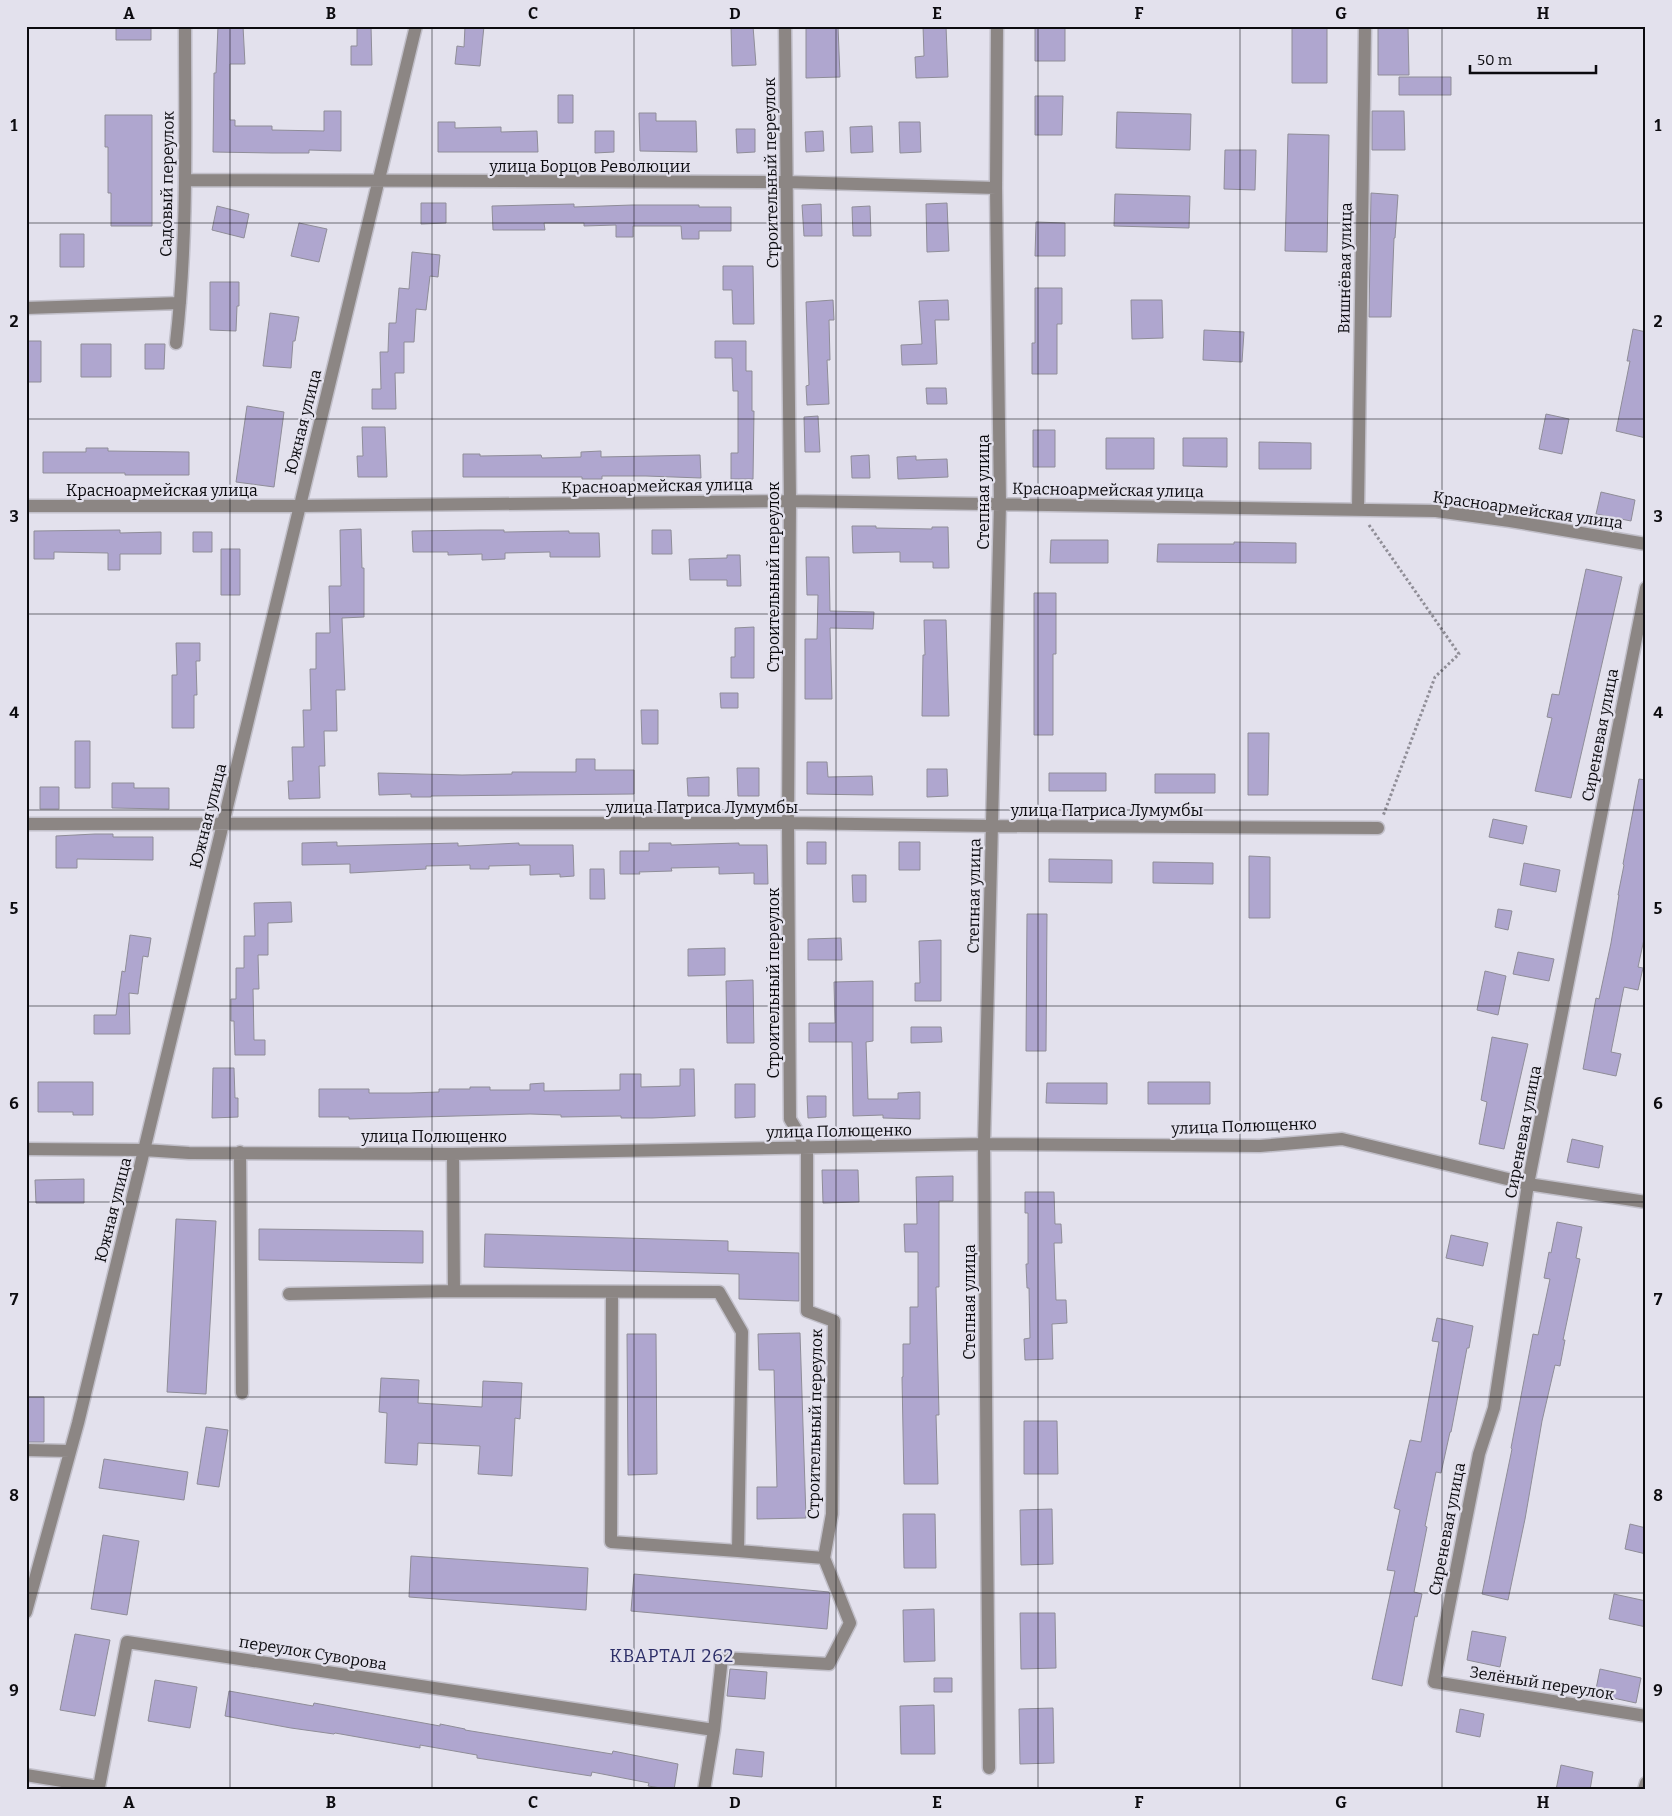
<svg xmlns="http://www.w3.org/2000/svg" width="1672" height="1816" font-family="Bitter,serif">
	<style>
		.building { fill: #afa6cf; stroke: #8f8d98 }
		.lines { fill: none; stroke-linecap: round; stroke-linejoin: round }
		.minor-casing { stroke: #c1bfc9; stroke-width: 15 }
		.path { stroke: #908e97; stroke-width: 3; stroke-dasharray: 2.5 2.5; stroke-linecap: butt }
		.minor { stroke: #8c8684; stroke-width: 12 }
		.grid { fill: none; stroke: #0c0b0f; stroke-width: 1; stroke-opacity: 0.55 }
		.labels { text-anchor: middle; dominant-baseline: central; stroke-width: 4.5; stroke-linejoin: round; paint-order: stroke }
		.street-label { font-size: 16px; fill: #0c0b0f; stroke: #e3e1ed }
		.neighbourhood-label { font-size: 18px; letter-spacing: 1px; fill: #2d2e68; stroke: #e3e1ed }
		.neatline { fill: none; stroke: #0c0b0f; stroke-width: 2 }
		.grid-label { font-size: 16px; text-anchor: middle; font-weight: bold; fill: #0c0b0f }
	</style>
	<rect width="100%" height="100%" fill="#e3e1ed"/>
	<!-- building -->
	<path class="building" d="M116,26H151V40H116Z
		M218,26H243L245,64H230V120H235V126H272V130L324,131V111H341V151L309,150V153H272L213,152L214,73H216Z
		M357,26H371L372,65H351V46H357Z
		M465,26H484L480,66L455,64L457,46L464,47Z
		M731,26H753L756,65L732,66Z
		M806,26H838L840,77L806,78Z
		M923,26H946L948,77L916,78L915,57L924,56Z
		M1035,26H1065V61H1035Z
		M1292,26H1327V83H1292Z
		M1378,26H1408L1409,75H1378Z
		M1399,77H1451V95H1399Z
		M558,95H573V123H558Z
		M1035,96H1063L1062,135H1035Z
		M1372,111H1404L1405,150H1372Z
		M1117,112L1191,114L1190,150L1116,148Z
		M639,113H656V121H696L697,152L640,151Z
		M105,115H152V226H111V193H108V147H105Z
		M438,122H455V128L501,127V132L537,131L538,152H438Z
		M899,122H920L921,152L900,153Z
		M872,126L873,152L851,153L850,127Z
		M736,129H755V152L737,153Z
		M595,131H614V152L595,153Z
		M823,131L824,151L806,152L805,132Z
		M1288,134L1329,135L1327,252L1285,251Z
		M1225,150H1256L1255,190L1224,189Z
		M1371,193L1398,195L1395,238H1394L1391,317H1369Z
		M1115,194L1190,196L1189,228L1114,226Z
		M421,203H446V223L421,224Z
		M947,203L949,251L927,252L926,204Z
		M574,204V207L632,205H699V207H731V231H699V239H682L681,226H633V237H616V225L584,226V223H544L545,230H493L492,206Z
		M821,204L822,236H804L802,205Z
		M217,206L249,214L244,238L212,230Z
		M870,206L871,236H853L852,207Z
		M1036,222L1065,223V256H1035Z
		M299,223L327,229L319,262L291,256Z
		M60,234H84V267H60Z
		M412,252L440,255L438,277L430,276L426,310L416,309L414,342H404V373H395L396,409H372V389H381L380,352H388L389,323H396L399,288L409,289Z
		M723,266H753L754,324H733L732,290H723Z
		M210,282H239V306H237L236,331L210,330Z
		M1035,288H1062V324H1057V374H1032V343H1035Z
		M833,300L834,320H829L830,360H827L829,404L807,405L806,386L809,385L806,302Z
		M948,300L949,320H935L937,364L902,365L901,345L922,344L919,301Z
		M1131,300H1162L1163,338L1132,339Z
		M270,313L299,317L295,341H293L291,368L263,366Z
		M1633,329L1646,332V438L1616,431L1630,361H1627Z
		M1204,330L1244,332L1242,362L1203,360Z
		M26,341H41V382H26Z
		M715,341H746V371H752V411H754L753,479H731V453H738V391H733L732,358H715Z
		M81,344H111V377H81Z
		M145,344H165L164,369H145Z
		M926,388H946L947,404H927Z
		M247,406L284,412L274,487L236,482Z
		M1546,414L1569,419L1562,454L1539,449Z
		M818,416L820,452H805L804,417Z
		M362,427H385L387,477H358L357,456H363Z
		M1033,430H1055V467H1033Z
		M1106,438H1154V469H1106Z
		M1183,438H1227V467L1183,466Z
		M1259,442L1311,443V469H1259Z
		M86,448H108V451L189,452V475H125V473H43V452H86Z
		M601,451V457L700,455L701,478L646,476H602V479H582V477H463V454H480V456L541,455L542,458L581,457V452Z
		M869,455L870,478H852L851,456Z
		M916,456V460L947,459L948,477L898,479L897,457Z
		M1601,492L1635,500L1631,521L1596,514Z
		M852,526H876V528L932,529V527H948L949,568H933V562H900V552L853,553Z
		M361,529L362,568H364V617L342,618L345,690H336L337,731H324L325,766H319L320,798L289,799L288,781H293L292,747H304L303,710H311L310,669H316V633H330L329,586H341L340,530Z
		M120,530V533L161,532V554H120V570H108V553L54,552V559H34V531Z
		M481,530H504V532L569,531V533H599L600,557H550V552L505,553V559L482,560V554L448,555V552H413L412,531Z
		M652,530H671L672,554H652Z
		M193,532H212V552H193Z
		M1051,540H1108V563H1050Z
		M1234,542L1296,543V563L1157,562L1158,544H1234Z
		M221,549H240V595H221Z
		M727,555H740L741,586H727V580H690L689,559L727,558Z
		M806,557H829L830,611L874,612L873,629L830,628L832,699H805V639H817L818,595H807Z
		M1586,569L1622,577L1571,798L1535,791L1552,718L1547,717L1552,694L1559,695Z
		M1034,593H1056V654H1053V735H1034Z
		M924,620H946L949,716H922L923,655H925Z
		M754,627V678H731V657H735V628Z
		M176,643H200V661H196L197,695H194V728H172V675H177Z
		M720,693H738V708H721Z
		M641,710H658V744H642Z
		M1248,733H1269L1268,795H1248Z
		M75,741H90V788H75Z
		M576,759H595V770H634V794L431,796V797H411V794L379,795L378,773L462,775L512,774V772H576Z
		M807,762H827L828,777L872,776L873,795L807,794Z
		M737,768H759V796H738Z
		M927,769H947L948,796L927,797Z
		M1049,773H1106V791H1049Z
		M1155,774H1215V793H1155Z
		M709,777V796H688L687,778Z
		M1639,779L1646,780V930L1638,967L1643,968L1638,990L1624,987L1611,1052L1621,1054L1616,1076L1583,1069L1596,998L1599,999L1611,943L1619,895H1618L1624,865L1623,864Z
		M112,783H134V788H169V809L112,808Z
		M40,787H59V809H40Z
		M1493,819L1527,826L1523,844L1489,837Z
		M95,834H113V837H153V860L77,859V868H56V836Z
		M337,842V846L458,843V846L519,843V845H573L574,876L560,877V874L530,875V865L489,866V869H470V865L426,866V869L350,873V864L302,865V843Z
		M807,842H826V864H807Z
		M899,842H920V870H899Z
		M649,843H671V845L739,843V845H767L768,884H754V873L719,874V867L671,868L672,871L639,872L640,874H620V851H649Z
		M1249,856L1270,857V918H1249Z
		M1049,859L1112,860V883L1049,882Z
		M1153,862L1213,863V884L1153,883Z
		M1524,863L1560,870L1556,892L1520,885Z
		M590,869H604L605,899H590Z
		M852,875H866V902H853Z
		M291,902L292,922L268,923V955H258L259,989H253L254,1040H265V1055H235L234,1021H231V999H236V968H244V936H255L254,903Z
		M1498,909L1512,911L1508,930L1495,927Z
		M1027,914H1047L1046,1051H1026Z
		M130,935L151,938L148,957L143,956L138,994L129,993L130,1034H94V1015H116L122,971L125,972Z
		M841,938L842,960H808V939Z
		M941,940V1001H915V983H920L919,941Z
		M725,948V975L688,976V949Z
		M1518,952L1554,959L1549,981L1513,974Z
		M1485,971L1506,976L1498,1015L1477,1010Z
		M753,980L754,1043H727L726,981Z
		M873,981V1041L866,1042L868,1099H898V1093L920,1092V1119L883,1118V1115L853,1116L852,1042H809V1023H835L834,982Z
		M911,1027H941L942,1042L911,1043Z
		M1492,1037L1528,1044L1504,1149L1479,1144L1487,1102L1481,1100Z
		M213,1068H234L235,1098H238V1117L212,1118Z
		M680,1069H694L695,1116L652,1118H621V1116L561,1117V1115L530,1114L349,1119V1117H319V1089H369V1093H410L439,1092V1089H470V1087H490V1090H530V1084L544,1083V1091L620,1090V1074H641V1087L680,1086Z
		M38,1082H93V1115H73V1112H38Z
		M1148,1082H1210V1104H1148Z
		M1047,1083H1107V1104L1046,1103Z
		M735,1084H755V1117L735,1118Z
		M807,1096H826V1117L808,1118Z
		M1572,1139L1603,1146L1599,1168L1567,1162Z
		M822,1170H858L859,1202L823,1203Z
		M953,1176V1201H939V1287H936L939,1415H936L938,1484H904L902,1377H903V1344H910V1307H918V1252H905L904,1224H917L916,1177Z
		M84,1179V1203H36L35,1180Z
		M1025,1192H1054L1055,1224H1061L1062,1243H1054L1056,1300H1066L1067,1323L1052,1324L1053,1359L1025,1360L1024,1339L1030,1338L1029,1288H1027L1026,1264H1028V1213H1025Z
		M176,1219L216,1221L206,1394L167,1392Z
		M1557,1222L1582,1227L1576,1258L1580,1259L1563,1340H1565L1560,1366L1555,1365L1542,1421L1525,1519L1508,1600L1482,1594L1512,1449L1511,1448L1533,1334L1538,1335L1550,1279L1544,1278L1549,1252L1551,1253Z
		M259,1229L423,1231V1263L259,1260Z
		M485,1234L728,1241V1251L799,1253V1301L739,1299V1274L484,1267Z
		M1451,1235L1488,1243L1483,1266L1446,1258Z
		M1437,1318L1473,1326L1469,1348H1467L1451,1432H1450L1441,1473L1436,1472L1425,1526L1427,1527L1414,1592L1422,1594L1417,1617L1415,1616L1402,1686L1372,1679L1395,1571L1387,1570L1400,1510L1394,1508L1410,1440L1421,1442L1439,1342L1432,1341Z
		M800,1333L806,1518L757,1519V1487H777L774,1370H759L758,1334Z
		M627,1334H656L657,1474L628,1475Z
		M381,1378L419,1380L418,1403L482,1407L483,1381L522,1383L520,1419L515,1418L512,1476L478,1474L480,1446L418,1443L417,1465L385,1463L387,1413L379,1412Z
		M26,1397H44V1442H26Z
		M1024,1421H1057L1058,1474H1024Z
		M206,1427L228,1430L219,1487L197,1484Z
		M104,1459L188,1472L184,1500L99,1488Z
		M1052,1509L1053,1564L1021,1565L1020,1510Z
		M903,1514H935L936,1568H904Z
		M1630,1524L1646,1528V1554L1625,1549Z
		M103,1535L139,1541L127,1615L91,1609Z
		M411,1556L588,1568L586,1610L409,1597Z
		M634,1574L829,1592L830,1595L827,1629L631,1611Z
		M1614,1594L1646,1601V1627L1609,1619Z
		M934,1609L935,1661L904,1662L903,1610Z
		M1020,1613H1055L1056,1668L1021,1669Z
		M1472,1631L1506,1637L1500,1667L1467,1660Z
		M75,1634L110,1640L95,1716L60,1710Z
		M730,1669L767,1672L765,1699L727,1696Z
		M1600,1669L1641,1678L1636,1703L1595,1694Z
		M934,1678H952V1692H934Z
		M155,1680L197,1687L190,1728L148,1721Z
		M229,1691L313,1706L314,1703L440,1726V1724L465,1729V1730L612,1754L613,1751L678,1764L674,1790L648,1786L649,1783L592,1772L591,1776L546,1769L477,1758V1755L420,1745V1748L335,1733L334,1734L291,1728L225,1716Z
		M934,1705L935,1754H901L900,1706Z
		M1053,1708L1054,1763L1020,1764L1019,1709Z
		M1460,1709L1484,1714L1480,1737L1456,1732Z
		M736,1749L764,1752L762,1777L733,1774Z
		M1561,1765L1593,1772L1590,1790H1556Z"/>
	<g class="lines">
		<defs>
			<path id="minor" d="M185,180L787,182L996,188
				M26,308L180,303
				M176,343C188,238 185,131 185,26
				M26,506H300L790,501L1436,511L1510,521L1646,544
				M1358,510L1365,26
				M1646,588L1528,1184L1494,1408L1479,1454L1434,1682L1646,1716
				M26,824L788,823L992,826L1378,828
				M26,1149L144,1150L189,1153L453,1154L984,1144L1260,1146L1342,1139L1528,1184L1646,1202
				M240,1152L242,1393
				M453,1154L454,1291L719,1292L742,1332L738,1551L611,1542L612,1292
				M289,1294L454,1291
				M26,1450L70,1451
				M738,1551L824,1558
				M26,1612L78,1423L416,26
				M989,1768L984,1144L1000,504L996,188L997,26
				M26,1775L99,1787L127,1642L714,1730
				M704,1790L714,1730L722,1658L829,1664L850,1623L824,1558L832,1514L834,1321L807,1311V1148L790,1119L788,823L790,501L785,26
				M1644,1790L1646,1783"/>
		</defs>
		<!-- minor casing -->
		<use href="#minor" class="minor-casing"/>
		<!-- path -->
		<path class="path" d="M1369,525L1459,654L1435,677L1383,816"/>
		<!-- minor -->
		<use href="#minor" class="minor"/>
	</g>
	<!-- grid -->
	<path class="grid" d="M230,26V1790M432,26V1790M634,26V1790M836,26V1790M1038,26V1790M1240,26V1790M1442,26V1790M26,223H1646M26,419H1646M26,614H1646M26,810H1646M26,1006H1646M26,1202H1646M26,1397H1646M26,1593H1646"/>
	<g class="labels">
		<!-- street labels -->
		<g class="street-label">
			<text x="590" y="166">улица Борцов Революции</text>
			<text transform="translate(771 173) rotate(-91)">Строительный переулок</text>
			<text transform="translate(167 184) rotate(-89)">Садовый переулок</text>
			<text transform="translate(1345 268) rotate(-89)">Вишнёвая улица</text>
			<text transform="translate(303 422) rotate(-76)">Южная улица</text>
			<text transform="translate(657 486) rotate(-1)">Красноармейская улица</text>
			<text x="162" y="490">Красноармейская улица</text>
			<text transform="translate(1108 490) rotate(1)">Красноармейская улица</text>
			<text transform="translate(983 492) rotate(-90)">Степная улица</text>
			<text transform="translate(1528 510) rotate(8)">Красноармейская улица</text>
			<text transform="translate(773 577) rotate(-90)">Строительный переулок</text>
			<text transform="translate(1600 735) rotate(-79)">Сиреневая улица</text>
			<text x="702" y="807">улица Патриса Лумумбы</text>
			<text x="1107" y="810">улица Патриса Лумумбы</text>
			<text transform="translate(208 816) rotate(-76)">Южная улица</text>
			<text transform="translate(974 896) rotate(-89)">Степная улица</text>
			<text transform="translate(773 983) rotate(-90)">Строительный переулок</text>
			<text transform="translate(1244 1126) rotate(-2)">улица Полющенко</text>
			<text transform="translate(839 1131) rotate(-1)">улица Полющенко</text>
			<text transform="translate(1523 1132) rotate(-79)">Сиреневая улица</text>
			<text x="434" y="1136">улица Полющенко</text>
			<text transform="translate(113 1210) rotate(-76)">Южная улица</text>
			<text transform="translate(969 1302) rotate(-90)">Степная улица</text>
			<text transform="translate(815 1424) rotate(-89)">Строительный переулок</text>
			<text transform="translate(1447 1529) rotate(-79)">Сиреневая улица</text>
			<text transform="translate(313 1653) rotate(9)">переулок Суворова</text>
			<text transform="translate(1542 1683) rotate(9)">Зелёный переулок</text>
		</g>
		<!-- neighbourhood labels -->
		<g class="neighbourhood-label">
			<text x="672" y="1656">КВАРТАЛ 262</text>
		</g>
	</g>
	<!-- border -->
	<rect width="1672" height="1816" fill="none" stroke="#e3e1ed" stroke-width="55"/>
	<!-- scale -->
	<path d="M1470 65v8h126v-8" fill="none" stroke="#0c0b0f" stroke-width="2.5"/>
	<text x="1477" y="65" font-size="15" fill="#0c0b0f" stroke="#e3e1ed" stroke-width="4" paint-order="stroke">50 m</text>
	<rect x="28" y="28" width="1616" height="1760" class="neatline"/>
	<g class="grid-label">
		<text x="129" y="19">A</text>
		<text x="331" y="19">B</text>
		<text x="533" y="19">C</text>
		<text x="735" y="19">D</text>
		<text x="937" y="19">E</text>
		<text x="1139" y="19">F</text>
		<text x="1341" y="19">G</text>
		<text x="1543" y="19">H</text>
		<text x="14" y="131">1</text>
		<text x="1658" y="131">1</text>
		<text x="14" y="327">2</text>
		<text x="1658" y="327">2</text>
		<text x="14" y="522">3</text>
		<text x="1658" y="522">3</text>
		<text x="14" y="718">4</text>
		<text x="1658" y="718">4</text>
		<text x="14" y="914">5</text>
		<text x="1658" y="914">5</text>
		<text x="14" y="1109">6</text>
		<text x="1658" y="1109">6</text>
		<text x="14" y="1305">7</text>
		<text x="1658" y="1305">7</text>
		<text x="14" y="1501">8</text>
		<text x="1658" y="1501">8</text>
		<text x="14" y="1696">9</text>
		<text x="1658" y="1696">9</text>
		<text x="129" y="1808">A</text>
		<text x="331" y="1808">B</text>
		<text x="533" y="1808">C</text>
		<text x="735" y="1808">D</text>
		<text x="937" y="1808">E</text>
		<text x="1139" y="1808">F</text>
		<text x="1341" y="1808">G</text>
		<text x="1543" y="1808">H</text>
	</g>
</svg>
